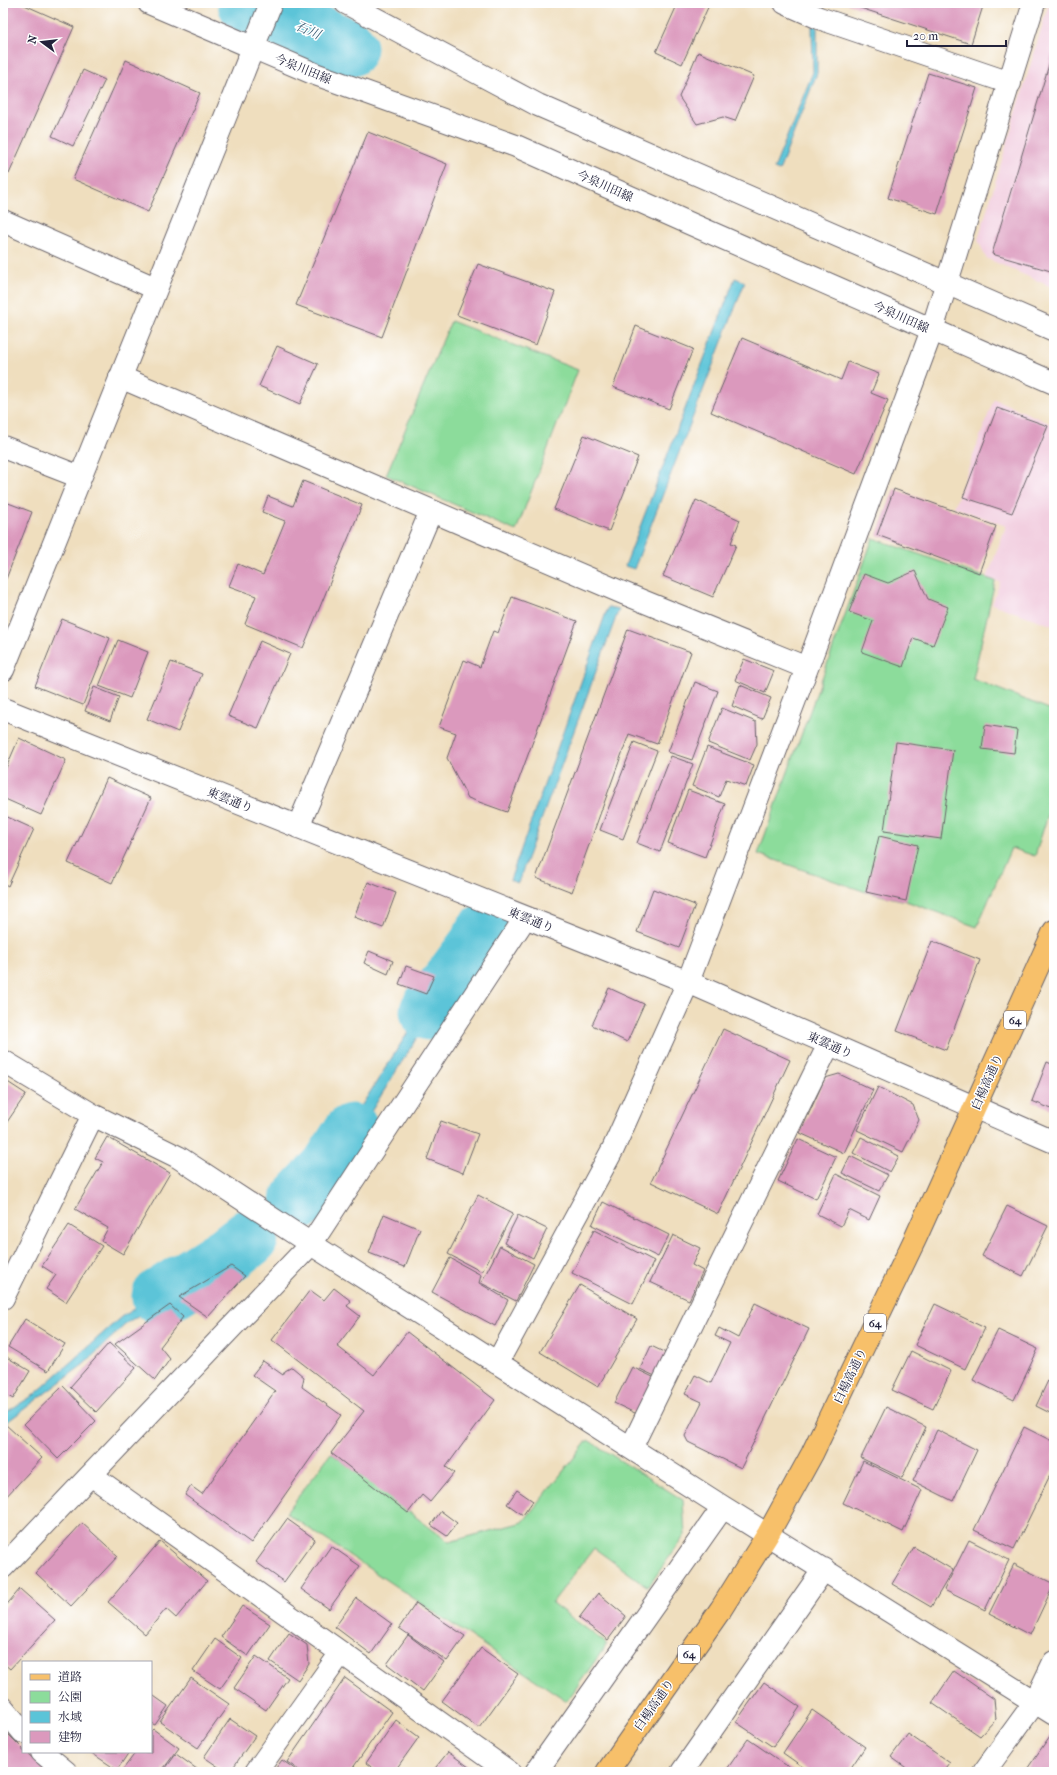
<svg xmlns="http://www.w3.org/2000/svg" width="1057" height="1775" font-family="'IM FELL French Canon','Noto Serif JP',serif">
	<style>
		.built { fill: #f2cfe0 }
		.green { fill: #8cdc9b; stroke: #577f6b }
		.water { fill: #5bc4d8; stroke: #3e738a }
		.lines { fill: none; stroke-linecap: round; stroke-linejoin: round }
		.river { stroke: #5bc4d8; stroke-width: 59 }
		.building { fill: #db99bd }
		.minor-casing { stroke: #6a6469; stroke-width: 24 }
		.major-casing { stroke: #6a6469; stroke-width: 24 }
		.minor { stroke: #fff; stroke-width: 22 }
		.major { stroke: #f7c06b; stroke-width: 22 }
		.labels { text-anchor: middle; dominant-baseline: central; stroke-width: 3; stroke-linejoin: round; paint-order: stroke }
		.shield { fill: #fff; stroke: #646476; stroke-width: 1 }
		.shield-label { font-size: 11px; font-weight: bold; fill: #22223b }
		.street-label { font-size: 12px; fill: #22223b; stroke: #fff }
		.water-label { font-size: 13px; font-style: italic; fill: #365b72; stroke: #fff }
	</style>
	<rect width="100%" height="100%" fill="#fff"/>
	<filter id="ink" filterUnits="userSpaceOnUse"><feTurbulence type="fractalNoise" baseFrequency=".025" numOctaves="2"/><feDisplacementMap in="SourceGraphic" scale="8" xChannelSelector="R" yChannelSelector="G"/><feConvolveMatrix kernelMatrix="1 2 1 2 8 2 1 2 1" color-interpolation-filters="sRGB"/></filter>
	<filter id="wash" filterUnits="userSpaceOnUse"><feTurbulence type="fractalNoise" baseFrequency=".012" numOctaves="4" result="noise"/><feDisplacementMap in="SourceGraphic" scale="16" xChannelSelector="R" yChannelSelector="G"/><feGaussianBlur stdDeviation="0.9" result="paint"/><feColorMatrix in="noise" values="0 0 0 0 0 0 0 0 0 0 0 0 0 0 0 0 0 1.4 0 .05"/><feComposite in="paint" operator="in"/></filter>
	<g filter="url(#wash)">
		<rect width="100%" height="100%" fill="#efdebe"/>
		<!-- built -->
		<path class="built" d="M1049,3H1054V288L986,258L978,240Z
			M994,399L1054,425V626L992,604L1000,582L987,578L1006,526L954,507Z"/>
		<!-- green -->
		<path class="green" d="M451,321L578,370L516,531L386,475Z
			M873,538L995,581L973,679L1054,711V795L1035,856L1011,848L977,927L906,901L866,892L758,854Z
			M588,1440L683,1500L685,1535L648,1587L594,1548L552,1603L607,1644L567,1701L286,1513L331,1453L449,1542L523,1522Z"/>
		<!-- water -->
		<path class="water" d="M817,25V73L779,171L774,169L813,72L812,26Z
			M735,278L745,282L634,569L625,566Z
			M608,607L619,609L518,883L510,880Z
			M476,940L479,948L421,1031L333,1173L304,1201L299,1196L322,1168L410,1029Z
			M229,1248L231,1257L128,1322L84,1364L3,1425V1414L34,1395L121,1317Z"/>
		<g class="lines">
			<!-- river -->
			<path class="river" d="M247,3L348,48
				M429,1011L478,945L484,933
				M299,1201L330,1168L352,1133
				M161,1297L230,1253L249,1238"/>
		</g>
		<g id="blocks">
			<!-- building -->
			<path class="building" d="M3,3H20L74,27L9,174L3,171Z
				M678,3H710L682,64L656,52Z
				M845,3H984L971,44Z
				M1054,48V272L992,254Z
				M698,52L754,76L735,121L723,117L697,124L679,97Z
				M126,60L200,93L148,212L73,179Z
				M83,70L105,80L73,146L52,136Z
				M928,73L977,88L937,214L888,198Z
				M368,132L447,164L382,337L296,305Z
				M478,264L555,292L536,345L457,315Z
				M636,326L693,349L669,409L613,387Z
				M742,338L841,380L848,362L879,374L871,393L888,400L856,474L711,412Z
				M277,346L318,364L300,404L259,386Z
				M997,408L1048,426L1012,513L963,497Z
				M584,435L638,457L609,531L554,509Z
				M303,481L362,505L303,648L245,624L256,596L229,586L238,564L263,575L285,521L262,512L268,496L293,506Z
				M894,489L996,526L979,573L877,535Z
				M696,500L740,520L731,543L736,545L713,597L663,576Z
				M3,501L32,512L6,579L3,578Z
				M915,571L928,599L948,607L933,645L913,638L903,667L862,652L873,621L849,612L864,574L888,583Z
				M512,597L577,621L507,812L468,798L447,758L456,733L439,727L464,660L480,667L493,631L498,633Z
				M62,619L110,638L83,705L35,686Z
				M628,629L691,652L657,744L629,734L572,892L536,878Z
				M118,640L148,652L130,698L99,686Z
				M260,641L290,654L258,728L228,716Z
				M744,659L774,671L765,693L735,680Z
				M171,662L202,674L178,732L147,719Z
				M695,682L718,691L692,760L668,752Z
				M740,685L771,698L762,719L732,706Z
				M94,687L119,697L110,721L85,711Z
				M722,708L756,722L757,744L750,760L708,743Z
				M985,725L1017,730L1014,753L982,749Z
				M19,738L66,760L41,815L3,798V775Z
				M634,742L657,751L623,839L600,830Z
				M896,742L953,750L941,839L884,831Z
				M707,747L754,765L746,786L726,779L719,797L692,786Z
				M671,756L693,764L660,852L637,843Z
				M107,778L151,798L112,883L68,863Z
				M688,790L725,804L705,857L668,843Z
				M3,815L34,829L8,886L3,883Z
				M879,836L918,845L906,901L866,892Z
				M368,882L396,893L383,928L354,917Z
				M653,889L695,905L679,948L637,932Z
				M932,941L980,960L946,1050L897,1031Z
				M369,951L393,961L388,974L364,963Z
				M406,966L434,976L426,994L399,984Z
				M609,988L644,1004L627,1042L592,1025Z
				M723,1029L790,1060L718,1214L651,1182Z
				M1047,1062L1054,1065V1110L1032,1101Z
				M839,1074L873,1090L844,1153L800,1133L825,1078Z
				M3,1079L26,1094L3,1128Z
				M878,1087L913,1105L919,1120L903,1152L857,1130Z
				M441,1121L478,1134L463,1173L427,1159Z
				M107,1137L170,1173L123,1254L101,1241L108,1228L75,1209L103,1162L95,1158Z
				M861,1137L899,1156L890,1172L853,1153Z
				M798,1139L836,1157L816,1199L778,1181Z
				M850,1156L888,1175L879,1191L842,1173Z
				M836,1174L880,1196L869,1220L849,1210L841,1226L817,1214Z
				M478,1195L513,1213L482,1272L448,1254Z
				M603,1202L669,1235L658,1257L592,1225Z
				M1007,1206L1048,1226L1023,1276L982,1256Z
				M384,1214L420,1229L405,1267L369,1253Z
				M518,1215L547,1229L533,1258L504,1243Z
				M69,1225L102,1246L66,1302L46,1289L56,1275L42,1266Z
				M594,1230L654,1261L633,1304L572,1273Z
				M673,1235L700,1248L692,1265L703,1271L689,1300L650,1282Z
				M500,1246L534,1264L516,1301L481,1283Z
				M450,1258L481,1275L479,1283L508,1300L495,1326L432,1292Z
				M231,1266L245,1276L208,1317L179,1297Z
				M580,1285L637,1319L598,1387L540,1352Z
				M334,1288L351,1301L347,1306L360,1316L337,1346L374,1375L407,1332L495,1400L446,1467L454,1473L430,1502L422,1495L408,1513L331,1453L364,1411L272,1340L310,1290L324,1300Z
				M755,1303L809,1329L741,1468L688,1442L685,1436L702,1402L685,1394L695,1375L711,1383L730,1343L715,1336L719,1328L738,1338Z
				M935,1304L985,1328L965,1369L915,1345Z
				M170,1305L183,1317L160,1347L170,1359L155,1380L115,1344Z
				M25,1319L65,1344L48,1371L8,1347Z
				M998,1330L1038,1349L1014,1400L973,1380Z
				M109,1343L136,1368L96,1412L70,1387Z
				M651,1346L668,1354L657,1377L640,1369Z
				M911,1351L951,1371L933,1409L892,1390Z
				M3,1355L30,1371L13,1399L3,1393Z
				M263,1361L283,1375L285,1371L292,1367L304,1377L302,1387L341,1415L251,1543L185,1495L191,1486L202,1494L275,1391L252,1375Z
				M632,1367L655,1378L637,1414L614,1403Z
				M1054,1368V1415L1036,1406Z
				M63,1386L96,1421L58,1459L24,1424Z
				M886,1407L926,1427L902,1478L861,1458Z
				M5,1424L42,1458L3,1500V1427Z
				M1024,1427L1054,1442V1467L1014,1549L974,1530Z
				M937,1430L977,1450L953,1501L913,1481Z
				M863,1461L922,1490L903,1532L843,1503Z
				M517,1490L533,1501L523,1515L507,1504Z
				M441,1511L457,1523L447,1536L431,1525Z
				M287,1519L315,1539L284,1582L256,1562Z
				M82,1523L118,1556L71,1606L36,1573Z
				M969,1540L1009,1560L985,1610L944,1590Z
				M160,1541L207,1581L176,1618L166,1609L145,1634L108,1602Z
				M331,1546L360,1566L329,1609L301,1589Z
				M914,1547L953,1570L931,1607L892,1584Z
				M1014,1564L1054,1584L1030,1635L989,1614Z
				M20,1589L55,1620L10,1669L3,1663V1609Z
				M598,1593L626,1616L608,1640L579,1618Z
				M356,1598L392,1624L371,1654L335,1627Z
				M416,1603L465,1636L447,1661L399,1628Z
				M242,1606L270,1624L248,1656L221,1637Z
				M289,1633L307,1645L309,1664L298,1680L270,1661Z
				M408,1635L444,1662L423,1691L387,1664Z
				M215,1639L242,1658L220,1689L193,1671Z
				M481,1648L518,1674L479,1728L442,1701Z
				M256,1656L288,1678L266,1710L234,1688Z
				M954,1671L994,1699L996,1719L980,1736L932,1703Z
				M191,1678L229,1704L198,1748L160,1722Z
				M345,1678L392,1712L350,1772H302L287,1762Z
				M764,1682L800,1707L773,1747L736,1722Z
				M151,1694L168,1706L155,1725L151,1723Z
				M812,1710L865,1747L848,1772H810L783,1753Z
				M230,1719L255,1736L230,1772H226L204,1757Z
				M396,1720L419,1737L394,1772H378L366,1763Z
				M3,1729L23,1749V1752H26L47,1772H3Z
				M153,1729L179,1748L161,1772H121L136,1752H151V1731Z
				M1052,1733L1054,1734V1772H1025Z
				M908,1734L950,1763L943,1772H912L891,1757Z
				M748,1739L796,1772H725Z
				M90,1752H129L117,1770Z
				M448,1752L476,1772H432Z
				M176,1754L201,1772H163Z
				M282,1760L299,1772H273Z"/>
		</g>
	</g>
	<g filter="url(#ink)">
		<use href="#blocks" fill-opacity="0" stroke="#6a6469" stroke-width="1"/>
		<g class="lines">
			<defs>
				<path id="minor" d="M149,3L315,74L516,146L691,224L1054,383
					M346,3L538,105L1054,330
					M785,3L819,18L1010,83
					M3,221L155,288
					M120,377L623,593L807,668
					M3,447L80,477
					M3,670L271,3
					M3,709L688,982L1054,1142
					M298,827L431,511
					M525,918L311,1244L723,1507L1054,1714
					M3,1061L93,1115L178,1157L311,1244L3,1567
					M3,1298L93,1115
					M497,1363L613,1149L688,982L807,668L932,330L1034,3
					M631,1448L829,1044
					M91,1475L509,1772
					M3,1708L23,1732
					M42,1752L66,1772
					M256,1772L341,1653
					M536,1772L723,1507
					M682,1772L824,1569
					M984,1772L1035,1702L1054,1662"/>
				<path id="major" d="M607,1772L721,1609L768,1534L812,1454L916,1237L1054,931"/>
			</defs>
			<!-- minor casing -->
			<use href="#minor" class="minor-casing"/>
			<!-- major casing -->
			<use href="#major" class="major-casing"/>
			<!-- minor -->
			<use href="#minor" class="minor"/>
			<!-- major -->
			<use href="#major" class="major"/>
		</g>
	</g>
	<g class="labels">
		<!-- shield labels -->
		<g class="shield">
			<rect x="1004" y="1011" width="22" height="18" rx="3"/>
			<rect x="864" y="1314" width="22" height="18" rx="3"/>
			<rect x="678" y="1645" width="22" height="18" rx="3"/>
		</g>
		<g class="shield-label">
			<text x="1015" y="1020">64</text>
			<text x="875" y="1323">64</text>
			<text x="689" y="1654">64</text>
		</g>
		<!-- street labels -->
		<g class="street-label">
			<text transform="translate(303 69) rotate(22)">今泉川田線</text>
			<text transform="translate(605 186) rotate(24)">今泉川田線</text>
			<text transform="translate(901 317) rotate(24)">今泉川田線</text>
			<text transform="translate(230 800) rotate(22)">東雲通り</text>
			<text transform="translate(531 920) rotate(22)">東雲通り</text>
			<text transform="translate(830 1045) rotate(24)">東雲通り</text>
			<text transform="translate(987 1082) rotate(-66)">白楊高通り</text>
			<text transform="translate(850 1376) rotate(-64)">白楊高通り</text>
			<text transform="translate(654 1705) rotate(-55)">白楊高通り</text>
		</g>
		<!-- water labels -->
		<g class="water-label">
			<text transform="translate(308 30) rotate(24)">石川</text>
		</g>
	</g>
	<!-- margin -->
	<rect width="1057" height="1775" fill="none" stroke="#fff" stroke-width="16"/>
	<!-- legend -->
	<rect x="22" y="1661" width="130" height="92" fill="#ffffff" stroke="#a7a7b1"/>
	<rect x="30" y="1674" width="20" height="6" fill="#f7c06b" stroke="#a7a7b1"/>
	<text x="58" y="1681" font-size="12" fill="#22223b">道路</text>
	<rect x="30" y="1691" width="20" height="12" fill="#8cdc9b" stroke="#a7a7b1"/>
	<text x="58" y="1701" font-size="12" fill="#22223b">公園</text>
	<rect x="30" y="1711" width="20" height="12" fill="#5bc4d8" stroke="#a7a7b1"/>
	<text x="58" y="1721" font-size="12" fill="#22223b">水域</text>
	<rect x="30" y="1731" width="20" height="12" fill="#db99bd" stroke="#a7a7b1"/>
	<text x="58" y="1741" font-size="12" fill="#22223b">建物</text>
	<!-- north arrow -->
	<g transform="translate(42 42) rotate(285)" stroke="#ffffff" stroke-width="3" paint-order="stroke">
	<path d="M0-3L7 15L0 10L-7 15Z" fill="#22223b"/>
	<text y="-6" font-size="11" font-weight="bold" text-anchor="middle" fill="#22223b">N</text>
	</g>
	<!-- scale -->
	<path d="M907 40v6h99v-6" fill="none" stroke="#22223b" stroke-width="2"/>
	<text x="913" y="40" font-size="12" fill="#22223b" stroke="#ffffff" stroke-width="3" paint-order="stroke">20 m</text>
</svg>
